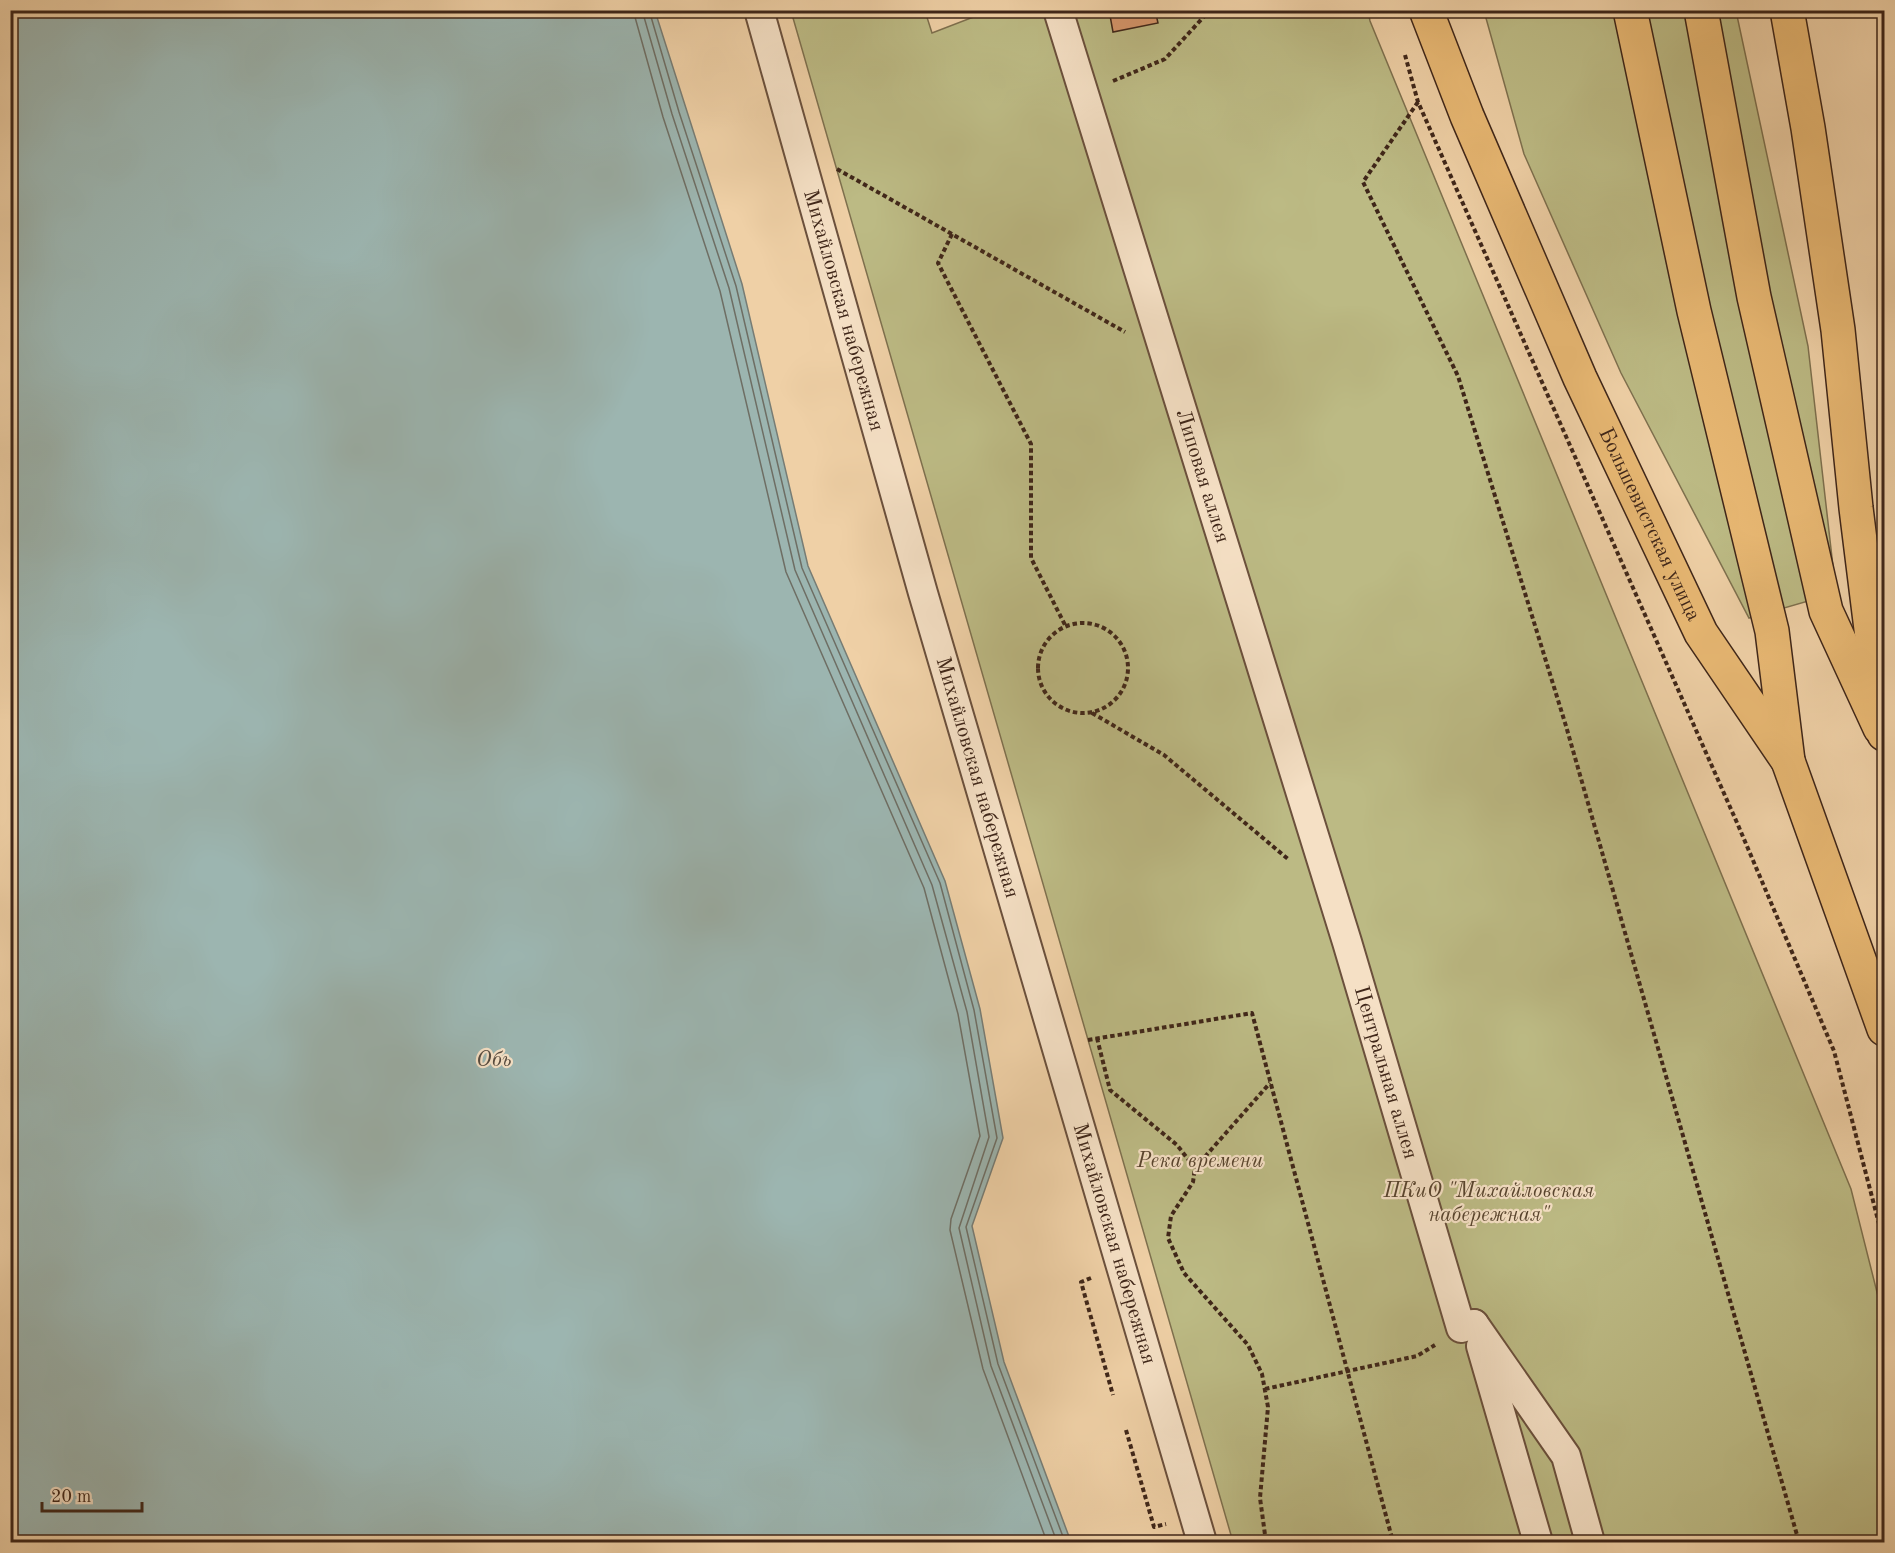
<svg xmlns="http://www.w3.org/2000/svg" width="1895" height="1553" font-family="'Old Standard TT',serif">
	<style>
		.green { fill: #bcba84; stroke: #7e704e; stroke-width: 1.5 }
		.water { fill: #9cb5b0; stroke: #777c74; stroke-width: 1.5 }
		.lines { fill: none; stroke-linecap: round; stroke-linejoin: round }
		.shore { stroke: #6e6e64; stroke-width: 1.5 }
		.building { fill: #d7976c; stroke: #3f2619; stroke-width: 1.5 }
		.pedestrian-casing { stroke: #6b503c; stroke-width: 32 }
		.primary-casing { stroke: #3f2619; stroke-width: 36 }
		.trunk-casing { stroke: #3f2619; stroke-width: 36 }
		.path { stroke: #3f2619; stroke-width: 4; stroke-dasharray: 4.5 3; stroke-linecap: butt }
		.pedestrian { stroke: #f5e0c5; stroke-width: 28 }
		.primary { stroke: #e8b873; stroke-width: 33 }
		.trunk { stroke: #e8b873; stroke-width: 33 }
		.labels { text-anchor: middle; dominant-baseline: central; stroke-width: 4.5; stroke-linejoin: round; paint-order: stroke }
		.street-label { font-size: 21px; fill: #3f2619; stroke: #f5e0c5 }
		.park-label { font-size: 21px; font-style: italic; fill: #58442e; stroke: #f5e0c5 }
		.water-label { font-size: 22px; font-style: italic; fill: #564a3f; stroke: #f5e0c5 }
	</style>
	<rect width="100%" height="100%" fill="#efd0a6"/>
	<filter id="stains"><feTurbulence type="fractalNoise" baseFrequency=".00333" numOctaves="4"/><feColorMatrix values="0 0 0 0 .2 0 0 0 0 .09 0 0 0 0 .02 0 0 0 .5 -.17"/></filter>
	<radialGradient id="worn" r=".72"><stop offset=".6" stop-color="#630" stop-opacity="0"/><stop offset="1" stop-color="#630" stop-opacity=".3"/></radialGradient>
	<!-- green -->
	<path class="green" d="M791,11H925L932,33L989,11H1368L1370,21L1851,1189L1884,1320V1542H1233Z
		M1484,11H1736L1808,346L1836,593L1749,618L1621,373L1524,154Z"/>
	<!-- water -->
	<path class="water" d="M11,10L655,11L742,284L808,566L945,881L980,1009L1003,1138L972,1226L1004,1362L1071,1542H11Z"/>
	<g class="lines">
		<!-- shore -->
		<path class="shore" d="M633,10L663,117L720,291L786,572L924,888L958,1014L980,1136L951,1219L950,1230L983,1369L1047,1542
			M642,10L672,114L729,288L795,570L932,885L967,1012L989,1137L959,1228L991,1366L1057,1542
			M649,10L679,112L736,286L802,568L940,883L974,1010L997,1138L966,1227L998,1364L1065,1542"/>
	</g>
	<!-- building -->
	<path class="building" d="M1109,10H1155L1158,23L1113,32Z"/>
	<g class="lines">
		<defs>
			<g id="pedestrian">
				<path id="s1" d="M759,10L923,593L1202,1542"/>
				<path id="s2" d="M1058,10L1347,942L1461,1328L1474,1324"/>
				<path d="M1474,1324L1566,1456L1590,1542"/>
				<path d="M1481,1346L1538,1542"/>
			</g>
			<path id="primary" d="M1630,10L1694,311L1772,631L1788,761
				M1701,10L1754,297L1826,611L1880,728"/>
			<g id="trunk">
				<path id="s3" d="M1426,10L1467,116L1580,378L1701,633L1788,761L1884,1029"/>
				<path d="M1787,10L1808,128L1838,330L1856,508L1884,734"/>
			</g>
		</defs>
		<!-- pedestrian casing -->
		<use href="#pedestrian" class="pedestrian-casing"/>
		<!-- primary casing -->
		<use href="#primary" class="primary-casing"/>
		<!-- trunk casing -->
		<use href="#trunk" class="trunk-casing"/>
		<!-- path -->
		<path class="path" d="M1405,55L1418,102L1738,825L1834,1051L1884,1243
			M1113,81L1165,59L1210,10
			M1418,102L1363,182L1458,376L1566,726L1799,1542
			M837,169L1125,332
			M952,234L938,263L1031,444V558L1065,625
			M1038 668a45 45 0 1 1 90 0a45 45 0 1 1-90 0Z
			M1092,713L1164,755L1288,859
			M1097,1038L1110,1090L1177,1145L1195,1168L1193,1182L1171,1216L1168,1238L1184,1273L1248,1345L1262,1374L1268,1407L1260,1498L1266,1542
			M1088,1040L1252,1013L1393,1542
			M1195,1168L1270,1083
			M1091,1278L1081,1282L1113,1395
			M1265,1389L1417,1356L1435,1345
			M1126,1430L1154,1527L1166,1524"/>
		<!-- pedestrian -->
		<use href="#pedestrian" class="pedestrian"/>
		<!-- primary -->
		<use href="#primary" class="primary"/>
		<!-- trunk -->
		<use href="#trunk" class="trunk"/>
	</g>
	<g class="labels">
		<!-- street labels -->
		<g class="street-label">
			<text stroke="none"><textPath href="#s1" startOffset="312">Михайловская набережная</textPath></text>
			<text stroke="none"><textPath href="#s2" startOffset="488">Липовая аллея</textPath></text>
			<text stroke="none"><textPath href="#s3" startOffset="561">Большевистская улица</textPath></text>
			<text stroke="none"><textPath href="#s1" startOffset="798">Михайловская набережная</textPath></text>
			<text stroke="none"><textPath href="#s2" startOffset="1112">Центральная аллея</textPath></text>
			<text stroke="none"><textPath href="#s1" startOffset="1284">Михайловская набережная</textPath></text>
		</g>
		<!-- park labels -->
		<g class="park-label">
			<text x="1200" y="1161">Река времени</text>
			<text x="1489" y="1191">ПКиО "Михайловская<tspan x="1489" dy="24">набережная"</tspan></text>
		</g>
		<!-- water labels -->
		<g class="water-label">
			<text x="494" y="1060">Обь</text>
		</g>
	</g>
	<!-- margin -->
	<rect width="1895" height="1553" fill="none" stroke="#efd0a6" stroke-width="36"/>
	<rect x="12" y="12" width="1871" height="1529" fill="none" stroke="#3f2619" stroke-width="3"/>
	<rect x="18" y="18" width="1859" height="1517" fill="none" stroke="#3f2619" stroke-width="1.5"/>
	<!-- scale -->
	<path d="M42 1502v9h100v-9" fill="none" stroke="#3f2619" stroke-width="3"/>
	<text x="51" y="1502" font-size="18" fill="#3f2619" stroke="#f5e0c5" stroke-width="4.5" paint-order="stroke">20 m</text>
	<rect width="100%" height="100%" filter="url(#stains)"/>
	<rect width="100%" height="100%" fill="url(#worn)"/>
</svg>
